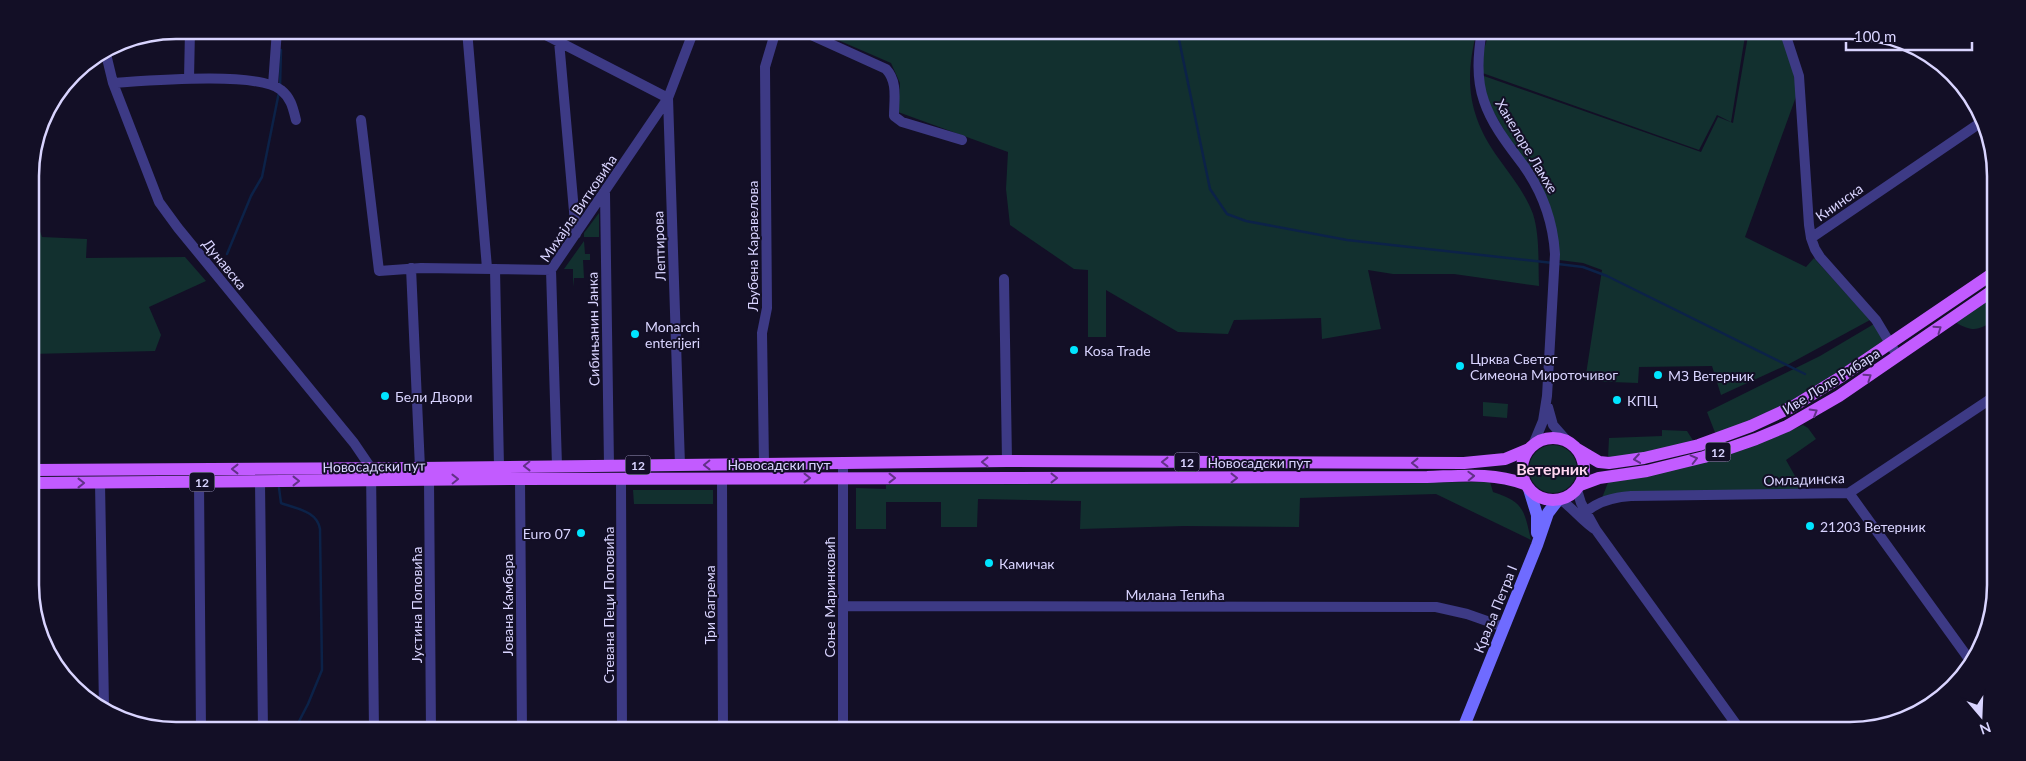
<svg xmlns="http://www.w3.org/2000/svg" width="2026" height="761" font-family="Lato,sans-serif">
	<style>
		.green { fill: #12302f }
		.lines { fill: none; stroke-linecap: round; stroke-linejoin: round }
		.stream { stroke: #0c2248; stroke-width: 2.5 }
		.street { stroke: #3d3a85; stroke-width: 10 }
		.secondary { stroke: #6f6bff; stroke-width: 12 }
		.primary { stroke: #c25bff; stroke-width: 12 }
		.oneway { stroke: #623188 }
		.poi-dot { fill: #00e5ff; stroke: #130f26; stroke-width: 2 }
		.labels { text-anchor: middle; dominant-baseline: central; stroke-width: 4; stroke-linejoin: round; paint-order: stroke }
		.shield { fill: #130f26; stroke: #9e99be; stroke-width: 1 }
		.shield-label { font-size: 12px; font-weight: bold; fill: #d9d4ff }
		.street-label { font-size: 14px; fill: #d9d4ff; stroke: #130f26 }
		.poi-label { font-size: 14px; fill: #d9d4ff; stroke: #130f26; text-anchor: start }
		.quarter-label { font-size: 16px; font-weight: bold; fill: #ffd6f0; stroke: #130f26 }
		.rim { fill: none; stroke: #d9d4ff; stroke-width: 2.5 }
	</style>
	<rect width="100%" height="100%" fill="#130f26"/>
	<!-- green -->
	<path class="green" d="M834,30H1477C1464,81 1468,116 1499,159C1512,177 1525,193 1533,214C1540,236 1538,263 1539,286L1454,274H1393L1368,270L1381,329L1322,339L1321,318L1234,320L1228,334L1178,332L1106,290V337H1088V270L1074,269L1010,225L1006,189L1008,152L898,112L900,83L891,63L831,37Z
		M1490,30H1746L1731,122L1717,115L1699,150L1477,71Z
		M1749,30H1781L1792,65L1797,94L1745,237L1806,267L1814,258L1870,320L1789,364L1721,395L1712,366L1639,367L1638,383L1585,381L1602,270L1583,263L1559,260L1554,218L1488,102L1481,75L1701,152L1718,117L1733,123Z
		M31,206L42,237L87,239L86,258L185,257L206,281L149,307L161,335L155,351L31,354Z
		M599,213V237H584V233Z
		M584,241L585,254H590V260H583L584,278H574L573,287V269H564Z
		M1995,295V320C1979,330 1973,333 1955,322Z
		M1874,324L1886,342L1797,399L1716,435L1707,412L1820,356Z
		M1483,402L1508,404L1507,418L1483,416Z
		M1803,425L1808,428L1816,439L1786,460L1804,492L1631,491L1602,498L1609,480L1766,441Z
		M1662,430L1687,431L1694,442L1656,451L1608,458L1609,438L1662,436Z
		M1529 469a24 24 0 1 1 48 0a24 24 0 1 1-48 0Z
		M1490,482L1493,492C1524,502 1524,510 1531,540L1436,494L1300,498L1299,527L1184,526L1080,529L1081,501L978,499L977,527H941V502H886V529H856V488L886,489V485Z
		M633,490H713V504H634Z"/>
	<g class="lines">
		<!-- stream -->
		<path class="stream" d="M1177,30L1210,189L1227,214L1246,221L1347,240L1553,263
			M280,87L281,50
			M227,254L251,196L262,177L279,92
			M1558,264L1583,267L1607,276L1805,374
			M279,488L281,503C297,509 317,511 320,529L322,670L308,704L294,731"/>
		<!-- street -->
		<path class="street" d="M467,30L487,268
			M536,30L668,98L551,270L557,466
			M800,30L886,69C898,82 894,99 894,116L902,122L962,140
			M1482,30C1478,54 1476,78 1484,101C1492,125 1509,146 1524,166C1543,193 1553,221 1555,254L1547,396L1543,421L1533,445
			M1784,30L1799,76L1809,225L1811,238
			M559,41L576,234
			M105,50L113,83L159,202L178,228L354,443L371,468L374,731
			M189,79L190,30
			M113,83C145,81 259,71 281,90C291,98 293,108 296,120
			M273,85L277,30
			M361,120L379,271L421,268L551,270
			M605,193L609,465
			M411,268L420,468
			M495,269L499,467
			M1004,279L1007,461
			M1894,350L1876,320L1820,257L1815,249L1811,238L1980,123
			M1548,407L1553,425L1568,442
			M764,463L762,333L767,308L765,67L776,30
			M680,465L668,98L694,30
			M520,479L522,731
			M722,479L723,731
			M429,480L431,731
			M621,480L622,731
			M199,482L201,731
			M260,482L263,731
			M100,483L104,707
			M1577,490L1581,503L1596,530L1741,731
			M1849,493L1969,659
			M1561,500C1574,509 1583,522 1596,530
			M1587,511C1599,501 1616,497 1631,496L1849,493L1995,396
			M843,606L1436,607L1467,614L1504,627
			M843,731V463"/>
		<!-- secondary -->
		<path class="secondary" d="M1529,489L1537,515V533
			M1462,731L1537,545L1548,513L1558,500"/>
		<!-- primary -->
		<path class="primary" d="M1522 469a31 31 0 1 1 62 0a31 31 0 1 1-62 0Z
			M1577,449L1599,462L1609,463L1644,458L1699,445L1751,426L1792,407L1839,378L1995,272
			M32,470L420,468L1007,461L1464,463L1505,459L1529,449
			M32,483L520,479L1427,477C1461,476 1492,472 1525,484
			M1580,485L1599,478L1647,471L1704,457L1756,439L1787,426L1839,396L1995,289"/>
	</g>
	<!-- one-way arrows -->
	<defs><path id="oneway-chevron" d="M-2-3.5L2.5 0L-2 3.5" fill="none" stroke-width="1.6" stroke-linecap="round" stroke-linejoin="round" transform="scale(1.25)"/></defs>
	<g class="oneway">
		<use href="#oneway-chevron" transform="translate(1938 329) rotate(-35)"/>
		<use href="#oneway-chevron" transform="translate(1868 377) rotate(-34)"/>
		<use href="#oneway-chevron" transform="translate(1814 412) rotate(-31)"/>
		<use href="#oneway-chevron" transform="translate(1637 459) rotate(172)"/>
		<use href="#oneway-chevron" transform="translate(1694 459) rotate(-14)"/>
		<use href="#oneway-chevron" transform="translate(985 462) rotate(180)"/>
		<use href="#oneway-chevron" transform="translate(1165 462) rotate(-180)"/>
		<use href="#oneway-chevron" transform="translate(1415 463) rotate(-180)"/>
		<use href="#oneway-chevron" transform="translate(707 465) rotate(179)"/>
		<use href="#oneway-chevron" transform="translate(527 466) rotate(179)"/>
		<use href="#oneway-chevron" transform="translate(235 469) rotate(180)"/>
		<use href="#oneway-chevron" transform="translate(1471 476) rotate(-2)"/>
		<use href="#oneway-chevron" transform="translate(807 478)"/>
		<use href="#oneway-chevron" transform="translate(892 478)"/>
		<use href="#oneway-chevron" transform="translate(1054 478)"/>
		<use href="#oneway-chevron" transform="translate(1234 478)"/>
		<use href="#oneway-chevron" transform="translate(455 479) rotate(-1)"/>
		<use href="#oneway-chevron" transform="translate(296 481)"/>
		<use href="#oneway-chevron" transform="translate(81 483)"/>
	</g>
	<!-- markers -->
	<g class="poi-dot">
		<circle cx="635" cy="334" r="5"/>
		<circle cx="1074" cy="350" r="5"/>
		<circle cx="1460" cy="366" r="5"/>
		<circle cx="1658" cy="375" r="5"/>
		<circle cx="385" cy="396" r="5"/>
		<circle cx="1617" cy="400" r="5"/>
		<circle cx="1810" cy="526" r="5"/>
		<circle cx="581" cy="533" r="5"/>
		<circle cx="989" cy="563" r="5"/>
	</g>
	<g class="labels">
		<!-- shield labels -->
		<g class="shield">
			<rect x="1705.5" y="442.5" width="25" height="19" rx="4"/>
			<rect x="1174.5" y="452.5" width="25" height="19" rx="4"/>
			<rect x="625.5" y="455.5" width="25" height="19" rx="4"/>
			<rect x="189.5" y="472.5" width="25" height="19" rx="4"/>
		</g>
		<g class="shield-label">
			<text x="1718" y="452">12</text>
			<text x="1187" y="462">12</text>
			<text x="638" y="465">12</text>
			<text x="202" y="482">12</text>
		</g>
		<!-- street labels -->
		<g class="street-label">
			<text transform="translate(1527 146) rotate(59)">Ханелоре Ламхе</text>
			<text transform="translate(1839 202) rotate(-35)">Книнска</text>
			<text transform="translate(578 208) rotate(-56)">Михајла Витковића</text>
			<text transform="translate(659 246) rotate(-92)">Лептирова</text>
			<text transform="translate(752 246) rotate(-90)">Љубена Каравелова</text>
			<text transform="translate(225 264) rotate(51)">Дунавска</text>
			<text transform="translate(593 329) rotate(-91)">Сибињанин Јанка</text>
			<text transform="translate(1831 381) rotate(-32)">Иве Лоле Рибара</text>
			<text x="1259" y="462">Новосадски пут</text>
			<text x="779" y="464">Новосадски пут</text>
			<text transform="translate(374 466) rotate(-1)">Новосадски пут</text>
			<text transform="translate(1804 479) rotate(-2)">Омладинска</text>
			<text x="1175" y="594">Милана Тепића</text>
			<text transform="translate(829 597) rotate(-90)">Соње Маринковић</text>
			<text transform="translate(416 605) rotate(-90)">Јустина Поповића</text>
			<text transform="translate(507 605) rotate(-90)">Јована Камбера</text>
			<text transform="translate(608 605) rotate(-90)">Стевана Пеци Поповића</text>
			<text transform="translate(709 605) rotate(-90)">Три багрема</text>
			<text transform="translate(1495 609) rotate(-68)">Краља Петра I</text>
		</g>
		<!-- poi labels -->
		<g class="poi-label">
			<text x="645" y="326">Monarch<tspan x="645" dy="16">enterijeri</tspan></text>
			<text x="1084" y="350">Kosa Trade</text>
			<text x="1470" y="358">Црква Светог<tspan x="1470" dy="16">Симеона Мироточивог</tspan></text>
			<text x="1668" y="375">МЗ Ветерник</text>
			<text x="395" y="396">Бели Двори</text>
			<text x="1627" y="400">КПЦ</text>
			<text x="1820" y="526">21203 Ветерник</text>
			<text x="571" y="533" text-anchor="end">Euro 07</text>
			<text x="999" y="563">Камичак</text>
		</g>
		<!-- quarter labels -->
		<g class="quarter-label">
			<text x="1552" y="468">Ветерник</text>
		</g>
	</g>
	<!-- crop -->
	<path d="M0 0H2026V761H0ZM176 39H1850A137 137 0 0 1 1987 176V585A137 137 0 0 1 1850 722H176A137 137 0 0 1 39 585V176A137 137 0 0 1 176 39Z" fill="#130f26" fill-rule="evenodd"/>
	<path class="rim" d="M176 39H1850A137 137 0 0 1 1987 176V585A137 137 0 0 1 1850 722H176A137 137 0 0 1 39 585V176A137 137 0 0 1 176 39Z"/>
	<!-- north arrow -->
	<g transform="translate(1981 716) rotate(161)" stroke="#130f26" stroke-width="4" paint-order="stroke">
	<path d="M0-4L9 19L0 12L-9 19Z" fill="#d9d4ff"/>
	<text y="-8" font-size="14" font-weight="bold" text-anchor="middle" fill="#d9d4ff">N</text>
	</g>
	<!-- scale -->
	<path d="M1846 42v8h126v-8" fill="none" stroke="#d9d4ff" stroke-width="2.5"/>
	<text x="1854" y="42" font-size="15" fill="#d9d4ff" stroke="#130f26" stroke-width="4" paint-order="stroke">100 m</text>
</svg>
